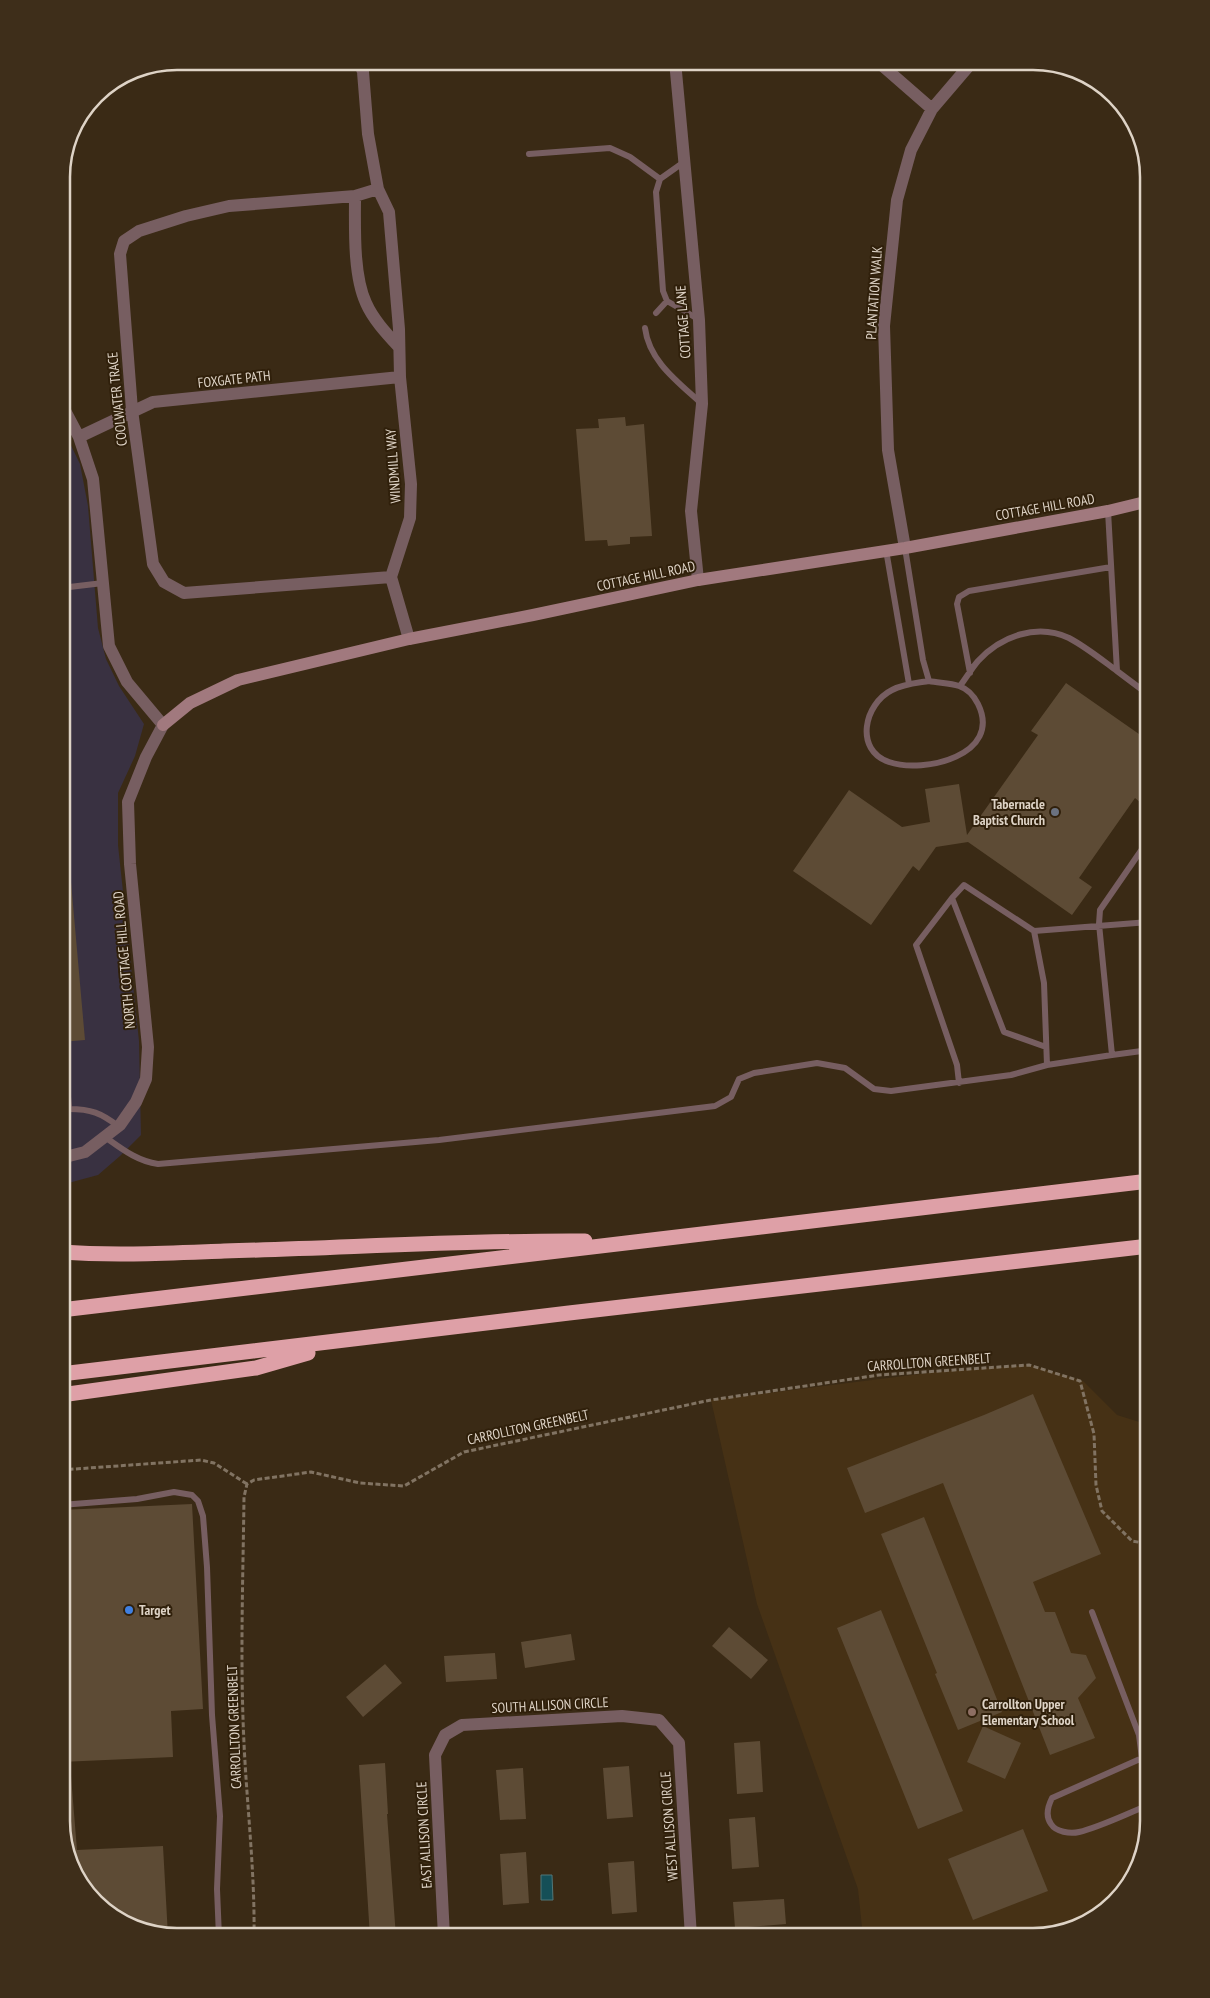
<svg xmlns="http://www.w3.org/2000/svg" width="1210" height="1998" font-family="'PT Sans Narrow',sans-serif">
	<style>
		.commercial { fill: #393141 }
		.built { fill: #463115 }
		.water { fill: #154f57; stroke: #517778 }
		.building { fill: #5d4b35 }
		.lines { fill: none; stroke-linecap: round; stroke-linejoin: round }
		.path { stroke: #817362; stroke-width: 3; stroke-dasharray: 5 2.5; stroke-linecap: butt }
		.lane { stroke: #775e61; stroke-width: 6 }
		.street { stroke: #775e61; stroke-width: 12 }
		.secondary { stroke: #a1797e; stroke-width: 12 }
		.highway { stroke: #dea0a7; stroke-width: 15 }
		.worship-dot { fill: #6b7280; stroke: #30200b; stroke-width: 2 }
		.shop-dot { fill: #3f7fe0; stroke: #30200b; stroke-width: 2 }
		.education-dot { fill: #8d6e63; stroke: #30200b; stroke-width: 2 }
		.labels { text-anchor: middle; dominant-baseline: central; stroke-width: 4; stroke-linejoin: round; paint-order: stroke }
		.street-label { font-size: 14px; fill: #ded3c6; stroke: #30200b }
		.poi-label { font-size: 14px; font-weight: bold; fill: #ded3c6; stroke: #30200b; text-anchor: start }
		.rim { fill: none; stroke: #ded3c6; stroke-width: 2.5 }
	</style>
	<rect width="100%" height="100%" fill="#3a2a15"/>
	<!-- commercial -->
	<path class="commercial" d="M61,425L80,464L88,506L98,628L106,659L119,686L144,724L135,756L118,793V845L139,1041L141,1135L120,1156L98,1175L61,1185Z"/>
	<!-- built -->
	<path class="built" d="M1029,1365L1083,1381L1117,1415L1149,1425V1821L1129,1885L1084,1925L1033,1937H863L858,1889L757,1604L711,1400L936,1372Z"/>
	<!-- water -->
	<path class="water" d="M541,1875H552L553,1900H541Z"/>
	<!-- building -->
	<path class="building" d="M625,417L626,426L644,424L652,536L630,537V544L608,546L607,540L585,541L576,429L599,428L598,419Z
		M1066,683L1149,741V792L1141,803L1135,798L1079,878L1092,887L1072,915L968,842L936,847L919,871L913,866L871,925L793,871L849,790L902,827L930,822L925,789L959,784L967,835L1038,735L1031,731Z
		M71,882L85,1040L61,1042V883Z
		M1033,1394L1101,1554L1033,1582L1045,1612H1055L1071,1653L1086,1655L1096,1678L1078,1698L1095,1738L1050,1755L943,1483L865,1513L847,1468L984,1415Z
		M192,1504L203,1709L171,1711L173,1757L61,1762V1510Z
		M924,1517L1002,1712L958,1730L935,1674L937,1673L881,1534Z
		M881,1610L963,1811L918,1829L837,1628Z
		M729,1627L768,1660L751,1679L712,1646Z
		M571,1634L575,1660L525,1668L521,1642Z
		M495,1653L497,1679L446,1682L444,1656Z
		M385,1664L402,1683L363,1717L346,1697Z
		M983,1726L1021,1743L1005,1779L967,1762Z
		M760,1741L763,1792L737,1794L734,1743Z
		M385,1763L388,1814H387L396,1937H370L359,1765Z
		M629,1766L633,1817L607,1819L603,1768Z
		M523,1768L526,1819L500,1820L496,1770Z
		M71,1776L77,1850L163,1846L168,1936L113,1917L73,1872L61,1821V1777Z
		M755,1817L759,1867L732,1869L729,1819Z
		M1023,1829L1048,1891L973,1920L948,1859Z
		M526,1852L529,1903L503,1905L500,1854Z
		M634,1861L637,1912L612,1914L608,1863Z
		M784,1899L786,1924L735,1928L733,1902Z"/>
	<g class="lines">
		<!-- path -->
		<path class="path" d="M61,1470L201,1460L214,1463L247,1484
			M254,1937C255,1872 247,1808 244,1743C240,1661 243,1579 244,1497L247,1484L254,1480L311,1472L360,1483L404,1486L464,1452L711,1400L879,1375L1029,1365L1080,1381L1094,1434L1096,1485L1102,1511L1132,1541L1149,1544"/>
		<!-- lane -->
		<path class="lane" d="M127,74L148,69L151,66
			M529,154L610,148L630,157L660,179
			M684,162L660,179L656,192L663,291L667,301L698,319
			M656,313L667,301
			M645,328C649,361 678,382 701,403
			M1108,511L1117,671L1149,695
			M905,548L923,660L929,681
			M886,550L909,684
			M61,588L103,583
			M970,673L957,604L959,597L969,591L1111,567
			M929,681C939,683 950,683 959,686C968,689 974,696 978,704C1003,755 924,774 889,762C854,750 864,704 892,690C903,684 917,683 929,681Z
			M960,686C966,678 972,668 978,661C1001,636 1037,623 1069,638C1086,647 1102,660 1117,671
			M952,898L964,885L1034,931L1149,922
			M1149,1050L1112,1055L1099,924L1100,910L1149,839
			M65,1060L69,1109C91,1109 101,1113 118,1126
			M1047,1065L1112,1055
			M959,1083L957,1065L916,945L952,898L1004,1032L1046,1047
			M105,1137C122,1149 137,1161 158,1164L439,1140L715,1106L731,1097L739,1079L754,1073L817,1063L845,1068L874,1089L891,1091L1011,1075L1047,1065L1044,983L1034,931
			M61,1505L137,1499L174,1492L192,1495L198,1501L203,1516L207,1567L212,1715L220,1816L217,1889L219,1937
			M1092,1612L1139,1735L1142,1759L1149,1775
			M1149,1805C1128,1813 1100,1827 1079,1832C1070,1834 1056,1832 1051,1824C1045,1816 1048,1806 1052,1798L1149,1755
			M1136,1864C1134,1857 1138,1847 1143,1842"/>
		<!-- street -->
		<path class="street" d="M359,61L363,72L368,134L378,189L389,212L399,329L400,377L411,484L410,518L391,577L409,639
			M675,61L699,320L702,404L691,511L698,580
			M877,61L932,109
			M378,189L355,196L229,206L186,216L139,231L124,241L120,254L132,410L153,564L164,582L184,593L391,577
			M355,196C355,227 353,275 366,303C373,319 386,333 398,346
			M79,437L153,402L400,377
			M905,548L888,450L884,326L897,200L911,150L932,109L973,61
			M61,1158L85,1152L120,1125L136,1102L146,1079L148,1047L130,864L128,802L146,757L163,725L127,682L109,646L93,479L79,437L61,403
			M444,1937L435,1755L445,1735L462,1725L622,1716L659,1720L679,1743L691,1937"/>
		<!-- secondary -->
		<path class="secondary" d="M163,725L190,703L238,680L409,639L533,615L698,580L905,548L1108,511L1149,501"/>
		<!-- highway -->
		<path class="highway" d="M61,1252C115,1256 171,1253 224,1251C345,1248 465,1240 585,1241
			M61,1310L1149,1181
			M61,1374L569,1313L1149,1246
			M61,1395L256,1368L308,1353"/>
	</g>
	<!-- markers -->
	<circle class="worship-dot" cx="1055" cy="812" r="5"/>
	<circle class="shop-dot" cx="129" cy="1610" r="5"/>
	<circle class="education-dot" cx="972" cy="1712" r="5"/>
	<g class="labels">
		<!-- street labels -->
		<g class="street-label">
			<text transform="translate(874 293) rotate(-86)">PLANTATION WALK</text>
			<text transform="translate(683 322) rotate(-94)">COTTAGE LANE</text>
			<text transform="translate(234 379) rotate(-6)">FOXGATE PATH</text>
			<text transform="translate(117 399) rotate(-96)">COOLWATER TRACE</text>
			<text transform="translate(393 466) rotate(-94)">WINDMILL WAY</text>
			<text transform="translate(1045 507) rotate(-10)">COTTAGE HILL ROAD</text>
			<text transform="translate(646 576) rotate(-12)">COTTAGE HILL ROAD</text>
			<text transform="translate(124 960) rotate(-95)">NORTH COTTAGE HILL ROAD</text>
			<text transform="translate(929 1362) rotate(-4)">CARROLLTON GREENBELT</text>
			<text transform="translate(528 1427) rotate(-12)">CARROLLTON GREENBELT</text>
			<text transform="translate(550 1705) rotate(-3)">SOUTH ALLISON CIRCLE</text>
			<text transform="translate(234 1727) rotate(-92)">CARROLLTON GREENBELT</text>
			<text transform="translate(669 1826) rotate(-94)">WEST ALLISON CIRCLE</text>
			<text transform="translate(424 1835) rotate(-93)">EAST ALLISON CIRCLE</text>
		</g>
		<!-- poi labels -->
		<g class="poi-label">
			<text x="1045" y="804" text-anchor="end">Tabernacle<tspan x="1045" dy="16">Baptist Church</tspan></text>
			<text x="139" y="1610">Target</text>
			<text x="982" y="1704">Carrollton Upper<tspan x="982" dy="16">Elementary School</tspan></text>
		</g>
	</g>
	<!-- crop -->
	<path d="M0 0H1210V1998H0ZM177 70H1033A107 107 0 0 1 1140 177V1821A107 107 0 0 1 1033 1928H177A107 107 0 0 1 70 1821V177A107 107 0 0 1 177 70Z" fill="#3e2e1a" fill-rule="evenodd"/>
	<path class="rim" d="M177 70H1033A107 107 0 0 1 1140 177V1821A107 107 0 0 1 1033 1928H177A107 107 0 0 1 70 1821V177A107 107 0 0 1 177 70Z"/>
</svg>
